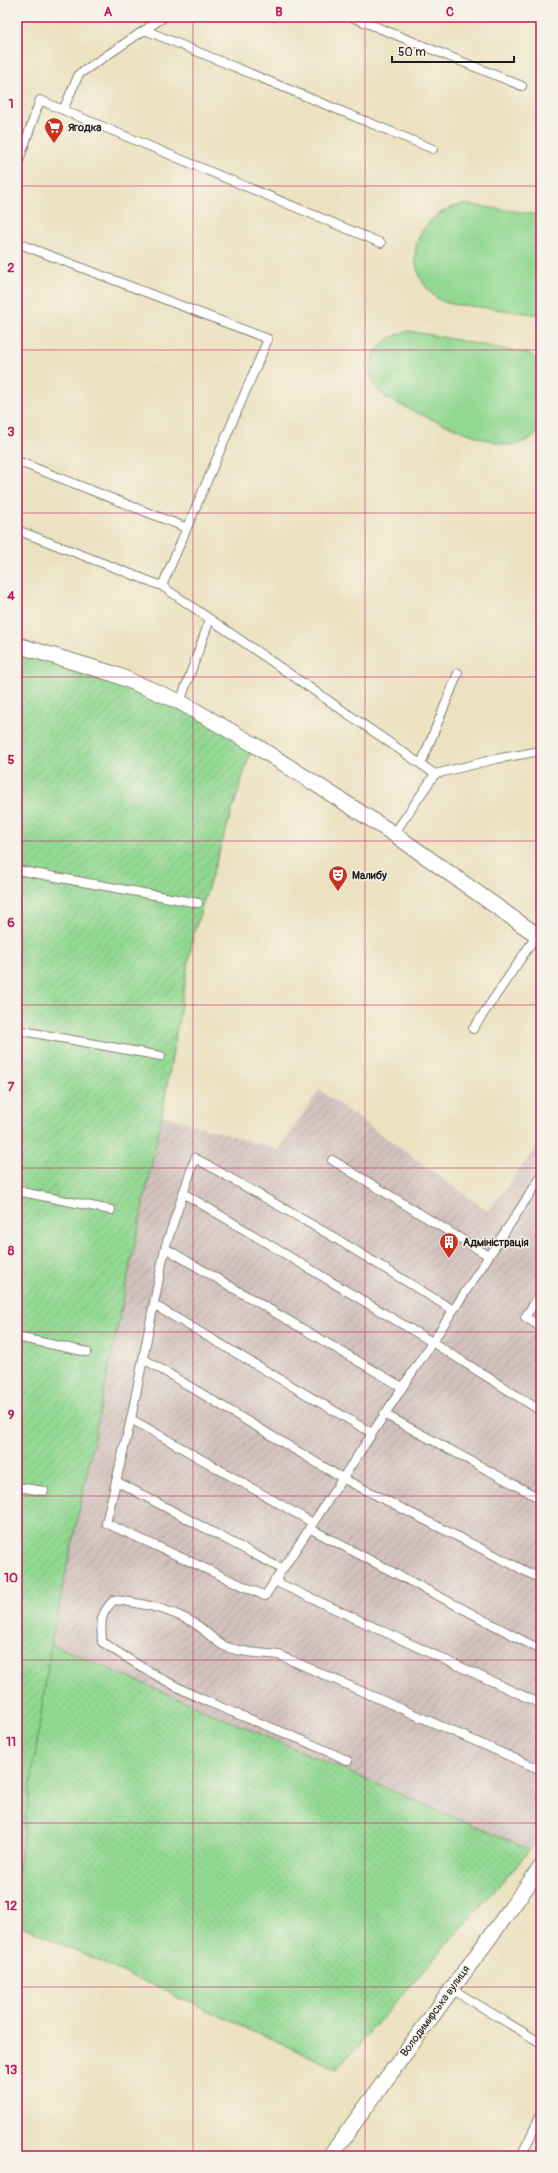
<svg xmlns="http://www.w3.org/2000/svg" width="558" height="2173" font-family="Pangolin,sans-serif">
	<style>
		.industrial { fill: url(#industrial-furrows) }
		.grass { fill: url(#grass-dots); stroke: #577a57 }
		.garden { fill: url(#garden-furrows); stroke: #577a57 }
		.pitch { fill: #92d892; stroke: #577a57 }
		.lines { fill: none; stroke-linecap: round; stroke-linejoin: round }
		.service-casing { stroke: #847f6e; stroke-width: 10 }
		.minor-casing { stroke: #847f6e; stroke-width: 17 }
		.service { stroke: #fff; stroke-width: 8 }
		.minor { stroke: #fff; stroke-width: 15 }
		.grid { fill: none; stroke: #c2185b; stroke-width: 1; stroke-opacity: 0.55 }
		.labels { text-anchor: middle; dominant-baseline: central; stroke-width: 3; stroke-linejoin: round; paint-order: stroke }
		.poi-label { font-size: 11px; font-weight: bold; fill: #1c1c1c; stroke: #f7f3e8; text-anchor: start }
		.street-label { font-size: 11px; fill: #1c1c1c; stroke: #f7f3e8 }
		.neatline { fill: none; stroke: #c2185b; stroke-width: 1.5 }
		.grid-label { font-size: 13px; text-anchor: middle; font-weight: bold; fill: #c2185b }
	</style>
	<defs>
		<pattern id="industrial-furrows" width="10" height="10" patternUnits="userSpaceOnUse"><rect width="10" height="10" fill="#d1c0bc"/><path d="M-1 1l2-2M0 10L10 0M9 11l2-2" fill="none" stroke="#b3a4a1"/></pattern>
		<pattern id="grass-dots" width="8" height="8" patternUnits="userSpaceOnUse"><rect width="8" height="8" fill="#92d892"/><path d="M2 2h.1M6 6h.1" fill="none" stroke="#7db97d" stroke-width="1.8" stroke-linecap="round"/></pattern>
		<pattern id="garden-furrows" width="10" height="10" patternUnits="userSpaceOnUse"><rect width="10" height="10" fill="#92d892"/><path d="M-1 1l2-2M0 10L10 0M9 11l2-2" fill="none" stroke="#7db97d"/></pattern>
	</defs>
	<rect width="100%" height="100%" fill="#f7f3e8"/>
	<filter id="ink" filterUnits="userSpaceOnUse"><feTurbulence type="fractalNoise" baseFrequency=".025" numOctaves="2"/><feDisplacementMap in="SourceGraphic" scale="8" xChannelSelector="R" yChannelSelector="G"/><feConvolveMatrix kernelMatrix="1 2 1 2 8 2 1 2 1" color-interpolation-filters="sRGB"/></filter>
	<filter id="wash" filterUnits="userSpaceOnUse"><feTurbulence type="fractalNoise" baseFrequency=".012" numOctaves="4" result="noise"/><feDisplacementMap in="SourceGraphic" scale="16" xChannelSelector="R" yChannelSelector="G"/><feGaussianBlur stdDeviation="0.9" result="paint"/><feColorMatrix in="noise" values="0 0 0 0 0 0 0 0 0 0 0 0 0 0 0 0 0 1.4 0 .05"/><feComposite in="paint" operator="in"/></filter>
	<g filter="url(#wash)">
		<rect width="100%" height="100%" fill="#ece2c1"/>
		<!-- industrial -->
		<path class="industrial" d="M319,1090L488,1211L541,1141V1835L530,1850L51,1644L162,1115L279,1150Z"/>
		<!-- grass -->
		<path class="grass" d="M51,1644L530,1850L337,2069L17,1924V1880Z"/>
		<!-- garden -->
		<path class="garden" d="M17,645L114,674L253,744L193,936L162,1115L51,1644L17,1880Z"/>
		<!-- pitch -->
		<path class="pitch" d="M464,204L541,215V315C518,312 495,309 471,306C463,305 452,305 444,302C436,299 429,291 424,284C401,248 426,211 464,204Z
			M410,331L530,354L541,362V431C532,439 520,444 508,445C493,445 395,406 383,395C356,371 377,336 410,331Z"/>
	</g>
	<g filter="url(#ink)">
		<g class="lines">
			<defs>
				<path id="service" d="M352,17L522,86
					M145,30L433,149
					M63,110L381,243
					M17,166L40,100L63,110L79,74L164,17
					M17,243L268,339L162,586L435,774
					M17,461L187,528
					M17,530L162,586
					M180,702L210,619
					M421,764L458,673
					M394,834L435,774L496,759L541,751
					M17,870L198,903
					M473,1029L537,935
					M17,1030L161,1056
					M332,1160L489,1256
					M17,1191L111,1210
					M183,1193L432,1342L541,1411
					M165,1248L402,1387
					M541,1294L525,1317L541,1327
					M154,1305L372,1433
					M453,1310L330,1235L195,1158L165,1248L131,1419L106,1523L265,1596L541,1177
					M17,1337L87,1352
					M144,1359L342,1478L541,1579
					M384,1414L541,1499
					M131,1419L313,1523
					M116,1481L282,1569
					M17,1487L44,1491
					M309,1528L541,1650
					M274,1581L541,1704
					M348,1761C301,1737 250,1721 202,1699C166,1683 134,1663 102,1642C101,1621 99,1615 114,1600C143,1603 172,1609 197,1625C206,1631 214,1641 224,1646C240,1653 261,1653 279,1655L541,1770
					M452,1989L541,2043
					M521,2156L541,2115"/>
				<path id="minor" d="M17,645L114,674L180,702L253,744L394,834L541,938
					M330,2156L541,1867"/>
			</defs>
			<!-- service casing -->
			<use href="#service" class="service-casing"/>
			<!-- minor casing -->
			<use href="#minor" class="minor-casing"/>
			<!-- service -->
			<use href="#service" class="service"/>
			<!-- minor -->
			<use href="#minor" class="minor"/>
		</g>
	</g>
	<!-- grid -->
	<path class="grid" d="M193,17V2156M365,17V2156M17,186H541M17,350H541M17,513H541M17,677H541M17,841H541M17,1005H541M17,1168H541M17,1332H541M17,1496H541M17,1660H541M17,1823H541M17,1987H541"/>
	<!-- icons -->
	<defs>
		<symbol id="supermarket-pin" viewBox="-11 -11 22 30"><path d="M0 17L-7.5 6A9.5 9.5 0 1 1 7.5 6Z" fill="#c8321e" stroke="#f7f3e8"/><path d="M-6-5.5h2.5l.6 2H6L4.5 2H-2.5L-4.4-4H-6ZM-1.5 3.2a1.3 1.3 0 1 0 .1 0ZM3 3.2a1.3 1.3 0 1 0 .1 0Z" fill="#fff"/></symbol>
		<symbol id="theatre-pin" viewBox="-11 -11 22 30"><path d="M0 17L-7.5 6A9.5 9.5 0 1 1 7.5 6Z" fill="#c8321e" stroke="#f7f3e8"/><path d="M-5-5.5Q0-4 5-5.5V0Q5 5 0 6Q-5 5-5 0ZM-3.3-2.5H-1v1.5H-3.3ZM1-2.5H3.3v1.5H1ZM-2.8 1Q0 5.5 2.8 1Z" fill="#fff"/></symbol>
		<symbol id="building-pin" viewBox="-11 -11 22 30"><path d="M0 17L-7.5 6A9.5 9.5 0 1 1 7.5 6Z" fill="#c8321e" stroke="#f7f3e8"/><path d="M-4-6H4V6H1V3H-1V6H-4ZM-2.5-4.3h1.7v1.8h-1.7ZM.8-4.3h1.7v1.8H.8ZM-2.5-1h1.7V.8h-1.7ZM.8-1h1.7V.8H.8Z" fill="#fff"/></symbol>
	</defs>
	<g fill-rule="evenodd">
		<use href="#supermarket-pin" x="43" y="116" width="22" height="30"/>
		<use href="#theatre-pin" x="327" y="864" width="22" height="30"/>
		<use href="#building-pin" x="438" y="1231" width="22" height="30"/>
	</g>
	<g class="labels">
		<!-- poi labels -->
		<g class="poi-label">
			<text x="68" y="127">Ягодка</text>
			<text x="352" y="875">Малибу</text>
			<text x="463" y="1242">Адміністрація</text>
		</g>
		<!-- street labels -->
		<g class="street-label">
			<text transform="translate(435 2011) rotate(-54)">Володимирська вулиця</text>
		</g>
	</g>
	<!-- margin -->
	<rect width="558" height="2173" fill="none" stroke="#f7f3e8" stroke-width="44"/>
	<!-- scale -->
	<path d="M392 56v6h122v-6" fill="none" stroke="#1c1c1c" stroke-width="2"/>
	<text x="398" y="56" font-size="12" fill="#1c1c1c" stroke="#f7f3e8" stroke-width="3" paint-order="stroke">50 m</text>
	<rect x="22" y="22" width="514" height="2129" class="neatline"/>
	<g class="grid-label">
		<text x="108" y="16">A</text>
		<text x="279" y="16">B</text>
		<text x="450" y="16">C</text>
		<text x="11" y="108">1</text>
		<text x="11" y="272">2</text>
		<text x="11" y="436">3</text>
		<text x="11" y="600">4</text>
		<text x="11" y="764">5</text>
		<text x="11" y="927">6</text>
		<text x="11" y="1091">7</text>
		<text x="11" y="1255">8</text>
		<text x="11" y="1419">9</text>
		<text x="11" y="1582">10</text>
		<text x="11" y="1746">11</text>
		<text x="11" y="1910">12</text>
		<text x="11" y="2074">13</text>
	</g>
</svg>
